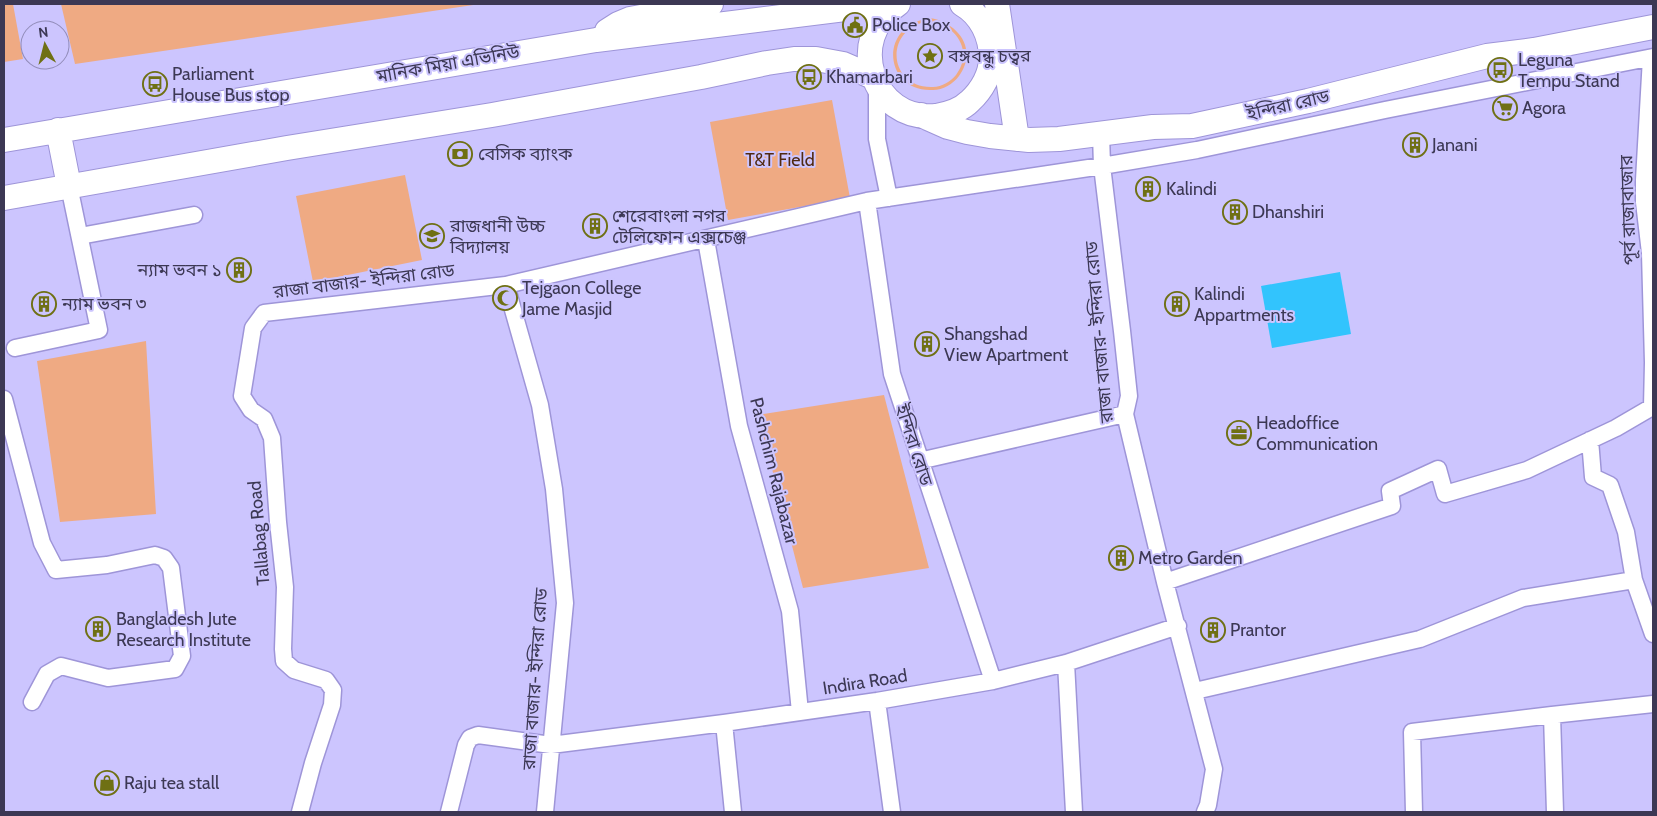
<svg xmlns="http://www.w3.org/2000/svg" width="1657" height="816" font-family="Cabin,'Noto Sans Bengali',sans-serif">
	<style>
		.green { fill: #efaa83; fill-rule: evenodd }
		.water { fill: #32c4fd }
		.lines { fill: none; stroke-linecap: round; stroke-linejoin: round }
		.minor-casing { stroke: #9e95d8; stroke-width: 19 }
		.highway-casing { stroke: #9e95d8; stroke-width: 26 }
		.minor { stroke: #fff; stroke-width: 16 }
		.highway { stroke: #fff; stroke-width: 24 }
		.labels { text-anchor: middle; dominant-baseline: central; stroke-width: 4; stroke-linejoin: round; paint-order: stroke }
		.poi-label { font-size: 18px; fill: #3c3854; stroke: #ccc5fe; text-anchor: start }
		.street-label { font-size: 18px; fill: #3c3854; stroke: #ccc5fe }
		.park-label { font-size: 18px; fill: #502910; stroke: #ccc5fe }
	</style>
	<rect width="100%" height="100%" fill="#ccc5fe"/>
	<!-- green -->
	<path class="green" d="M4,4H13L23,59L4,62Z
		M61,4H480L75,64Z
		M930,18C959,23 978,50 959,76C953,84 943,90 933,90C885,93 876,26 930,18ZM930,21C956,25 974,51 956,75C951,81 942,87 933,87C888,89 882,28 930,21Z
		M832,100L850,198L728,220L710,122Z
		M405,175L422,260L313,282L296,196Z
		M146,341L156,514L60,522L37,361Z
		M884,395L929,568L803,588L758,415Z"/>
	<!-- water -->
	<path class="water" d="M1340,272L1351,334L1272,348L1261,286Z"/>
	<g class="lines">
		<defs>
			<path id="minor" d="M1651,58L1644,180V202L1650,253L1653,362
				M877,86V139L889,198
				M1101,134L1102,166L1122,331L1129,396L1125,414L1165,582L1214,769L1208,805L1205,812
				M867,201L892,374L993,681
				M80,236L194,215
				M706,240L739,426L790,611L800,712
				M15,348L99,330L69,186
				M4,399L42,543L56,570L107,565L155,555L164,558L171,568L182,656L175,669L108,678L61,666L47,674L32,702
				M1590,440L1593,477L1610,485L1626,532L1634,580L1653,634
				M919,461L1125,414
				M1165,582L1392,506L1390,491L1438,469L1445,494L1527,470L1616,428L1652,407L1653,363
				M1066,663L1074,812
				M1195,691L1420,639L1523,598L1634,580
				M877,701L892,812
				M1552,715L1653,704
				M724,723L733,812
				M300,812L313,763L332,705L333,690L326,680L294,670L284,661L283,649L285,587L278,522L272,438L264,419L251,410L242,396L253,328L264,313L506,285
				M449,812L466,745L470,738L478,735L551,745L724,723L877,701L993,681L1066,663L1178,626
				M545,812L565,603L554,489L540,405L506,285L867,201L1102,166L1197,150L1385,110L1653,57
				M1414,812L1412,732L1552,715L1555,812"/>
			<path id="highway" d="M898,4C845,38 872,122 936,116C949,114 961,110 970,101C982,90 991,74 991,58C991,36 981,15 962,4
				M997,4L1017,139
				M607,31L618,24L630,19L711,4
				M921,115L948,127L967,132L990,136L1029,140L1059,139L1153,127L1192,126L1308,101L1487,56L1534,50L1653,27
				M58,130L69,186
				M4,140L596,40L853,8L895,6
				M4,198L287,148L492,115L701,77L767,63L794,59H816L843,64L873,77"/>
		</defs>
		<!-- minor casing -->
		<use href="#minor" class="minor-casing"/>
		<!-- highway casing -->
		<use href="#highway" class="highway-casing"/>
		<!-- minor -->
		<use href="#minor" class="minor"/>
		<!-- highway -->
		<use href="#highway" class="highway"/>
	</g>
	<!-- icons -->
	<defs>
		<symbol id="civic-ring" viewBox="-11 -11 22 22"><circle r="9.5" fill="#ccc5fe" stroke="#6f7014" stroke-width="1.5"/><path d="M-.6-6.5H3V-4.5H.6V-3L4-1V1h2V6H-6V1h2V-1L-.6-3ZM-1.2 2.5V6h2.4V2.5Z" fill="#6f7014"/></symbol>
		<symbol id="sight-ring" viewBox="-11 -11 22 22"><circle r="9.5" fill="#ccc5fe" stroke="#6f7014" stroke-width="1.5"/><path d="M0-6L1.8-2.2L6-1.7L2.9 1.2L3.7 5.4L0 3.3L-3.7 5.4L-2.9 1.2L-6-1.7L-1.8-2.2Z" fill="#6f7014"/></symbol>
		<symbol id="bus-ring" viewBox="-11 -11 22 22"><circle r="9.5" fill="#ccc5fe" stroke="#6f7014" stroke-width="1.5"/><path d="M-5-6H5V4H4V6H2V4H-2V6H-4V4H-5ZM-3.5-4V0h7V-4ZM-3.5 1.2v1.5H-2V1.2ZM2 1.2v1.5H3.5V1.2Z" fill="#6f7014"/></symbol>
		<symbol id="supermarket-ring" viewBox="-11 -11 22 22"><circle r="9.5" fill="#ccc5fe" stroke="#6f7014" stroke-width="1.5"/><path d="M-6-5.5h2.5l.6 2H6L4.5 2H-2.5L-4.4-4H-6ZM-1.5 3.2a1.3 1.3 0 1 0 .1 0ZM3 3.2a1.3 1.3 0 1 0 .1 0Z" fill="#6f7014"/></symbol>
		<symbol id="building-ring" viewBox="-11 -11 22 22"><circle r="9.5" fill="#ccc5fe" stroke="#6f7014" stroke-width="1.5"/><path d="M-4-6H4V6H1V3H-1V6H-4ZM-2.5-4.3h1.7v1.8h-1.7ZM.8-4.3h1.7v1.8H.8ZM-2.5-1h1.7V.8h-1.7ZM.8-1h1.7V.8H.8Z" fill="#6f7014"/></symbol>
		<symbol id="bank-ring" viewBox="-11 -11 22 22"><circle r="9.5" fill="#ccc5fe" stroke="#6f7014" stroke-width="1.5"/><path d="M-6-4H6V4H-6ZM0-2.3a2.3 2.3 0 1 0 0 4.6a2.3 2.3 0 1 0 0-4.6Z" fill="#6f7014"/></symbol>
		<symbol id="school-ring" viewBox="-11 -11 22 22"><circle r="9.5" fill="#ccc5fe" stroke="#6f7014" stroke-width="1.5"/><path d="M0-5L7-2L0 1L-7-2ZM-4 1L0 2.5L4 1V4Q0 6-4 4Z" fill="#6f7014"/></symbol>
		<symbol id="mosque-ring" viewBox="-11 -11 22 22"><circle r="9.5" fill="#ccc5fe" stroke="#6f7014" stroke-width="1.5"/><path d="M3.5-4.9A6 6 0 1 0 3.5 4.9A5 5 0 1 1 3.5-4.9Z" fill="#6f7014"/></symbol>
		<symbol id="office-ring" viewBox="-11 -11 22 22"><circle r="9.5" fill="#ccc5fe" stroke="#6f7014" stroke-width="1.5"/><path d="M-6-3h4V-5.5h4V-3h4V5H-6ZM-1-4.5V-3h2v-1.5ZM-6 0V1H6V0Z" fill="#6f7014"/></symbol>
		<symbol id="shop-ring" viewBox="-11 -11 22 22"><circle r="9.5" fill="#ccc5fe" stroke="#6f7014" stroke-width="1.5"/><path d="M-5-2.5h2.3a2.7 3.5 0 0 1 5.4 0H5L5.5 6h-11ZM-1.5-2.5h3a1.5 2.3 0 0 0-3 0Z" fill="#6f7014"/></symbol>
	</defs>
	<g fill-rule="evenodd">
		<use href="#civic-ring" x="841" y="11" width="28" height="28"/>
		<use href="#sight-ring" x="916" y="42" width="28" height="28"/>
		<use href="#bus-ring" x="1486" y="56" width="28" height="28"/>
		<use href="#bus-ring" x="795" y="63" width="28" height="28"/>
		<use href="#bus-ring" x="141" y="70" width="28" height="28"/>
		<use href="#supermarket-ring" x="1491" y="94" width="28" height="28"/>
		<use href="#building-ring" x="1401" y="131" width="28" height="28"/>
		<use href="#bank-ring" x="446" y="140" width="28" height="28"/>
		<use href="#building-ring" x="1134" y="175" width="28" height="28"/>
		<use href="#building-ring" x="1221" y="198" width="28" height="28"/>
		<use href="#building-ring" x="581" y="212" width="28" height="28"/>
		<use href="#school-ring" x="418" y="222" width="28" height="28"/>
		<use href="#building-ring" x="225" y="256" width="28" height="28"/>
		<use href="#mosque-ring" x="491" y="284" width="28" height="28"/>
		<use href="#building-ring" x="30" y="290" width="28" height="28"/>
		<use href="#building-ring" x="1163" y="290" width="28" height="28"/>
		<use href="#building-ring" x="913" y="330" width="28" height="28"/>
		<use href="#office-ring" x="1225" y="419" width="28" height="28"/>
		<use href="#building-ring" x="1107" y="544" width="28" height="28"/>
		<use href="#building-ring" x="84" y="615" width="28" height="28"/>
		<use href="#building-ring" x="1199" y="616" width="28" height="28"/>
		<use href="#shop-ring" x="93" y="769" width="28" height="28"/>
	</g>
	<g class="labels">
		<!-- poi labels -->
		<g class="poi-label">
			<text x="872" y="25">Police Box</text>
			<text x="948" y="56">বঙ্গবন্ধু চত্বর</text>
			<text x="1518" y="60">Leguna<tspan x="1518" dy="21">Tempu Stand</tspan></text>
			<text x="172" y="74">Parliament<tspan x="172" dy="21">House Bus stop</tspan></text>
			<text x="826" y="77">Khamarbari</text>
			<text x="1522" y="108">Agora</text>
			<text x="1432" y="145">Janani</text>
			<text x="478" y="154">বেসিক ব্যাংক</text>
			<text x="1166" y="189">Kalindi</text>
			<text x="1252" y="212">Dhanshiri</text>
			<text x="612" y="216">শেরেবাংলা নগর<tspan x="612" dy="21">টেলিফোন এক্সচেঞ্জ</tspan></text>
			<text x="450" y="226">রাজধানী উচ্চ<tspan x="450" dy="21">বিদ্যালয়</tspan></text>
			<text x="222" y="270" text-anchor="end">ন্যাম ভবন ১</text>
			<text x="522" y="288">Tejgaon College<tspan x="522" dy="21">Jame Masjid</tspan></text>
			<text x="1194" y="294">Kalindi<tspan x="1194" dy="21">Appartments</tspan></text>
			<text x="62" y="304">ন্যাম ভবন ৩</text>
			<text x="944" y="334">Shangshad<tspan x="944" dy="21">View Apartment</tspan></text>
			<text x="1256" y="423">Headoffice<tspan x="1256" dy="21">Communication</tspan></text>
			<text x="1138" y="558">Metro Garden</text>
			<text x="116" y="619">Bangladesh Jute<tspan x="116" dy="21">Research Institute</tspan></text>
			<text x="1230" y="630">Prantor</text>
			<text x="124" y="783">Raju tea stall</text>
		</g>
		<!-- street labels -->
		<g class="street-label">
			<text transform="translate(448 64) rotate(-10)">মানিক মিয়া এভিনিউ</text>
			<text transform="translate(1288 105) rotate(-13)">ইন্দিরা রোড</text>
			<text transform="translate(1628 210) rotate(-92)">পূর্ব রাজাবাজার</text>
			<text transform="translate(364 281) rotate(-7)">রাজা বাজার- ইন্দিরা রোড</text>
			<text transform="translate(1099 332) rotate(-95)">রাজা বাজার- ইন্দিরা রোড</text>
			<text transform="translate(914 445) rotate(72)">ইন্দিরা রোড</text>
			<text transform="translate(774 471) rotate(76)">Pashchim Rajabazar</text>
			<text transform="translate(259 533) rotate(-95)">Tallabag Road</text>
			<text transform="translate(535 679) rotate(-86)">রাজা বাজার- ইন্দিরা রোড</text>
			<text transform="translate(865 682) rotate(-9)">Indira Road</text>
		</g>
		<!-- park labels -->
		<g class="park-label">
			<text x="780" y="160">T&amp;T Field</text>
		</g>
	</g>
	<!-- border -->
	<rect width="1657" height="816" fill="none" stroke="#3c3854" stroke-width="10"/>
	<!-- north arrow -->
	<g transform="translate(45 45) rotate(353)"><circle r="24" fill="#ccc5fe" stroke="#928dba"/>
	<path d="M0-4L9 19L0 12L-9 19Z" fill="#6f7014"/>
	<text y="-8" font-size="14" font-weight="bold" text-anchor="middle" fill="#3c3854">N</text>
	</g>
</svg>
